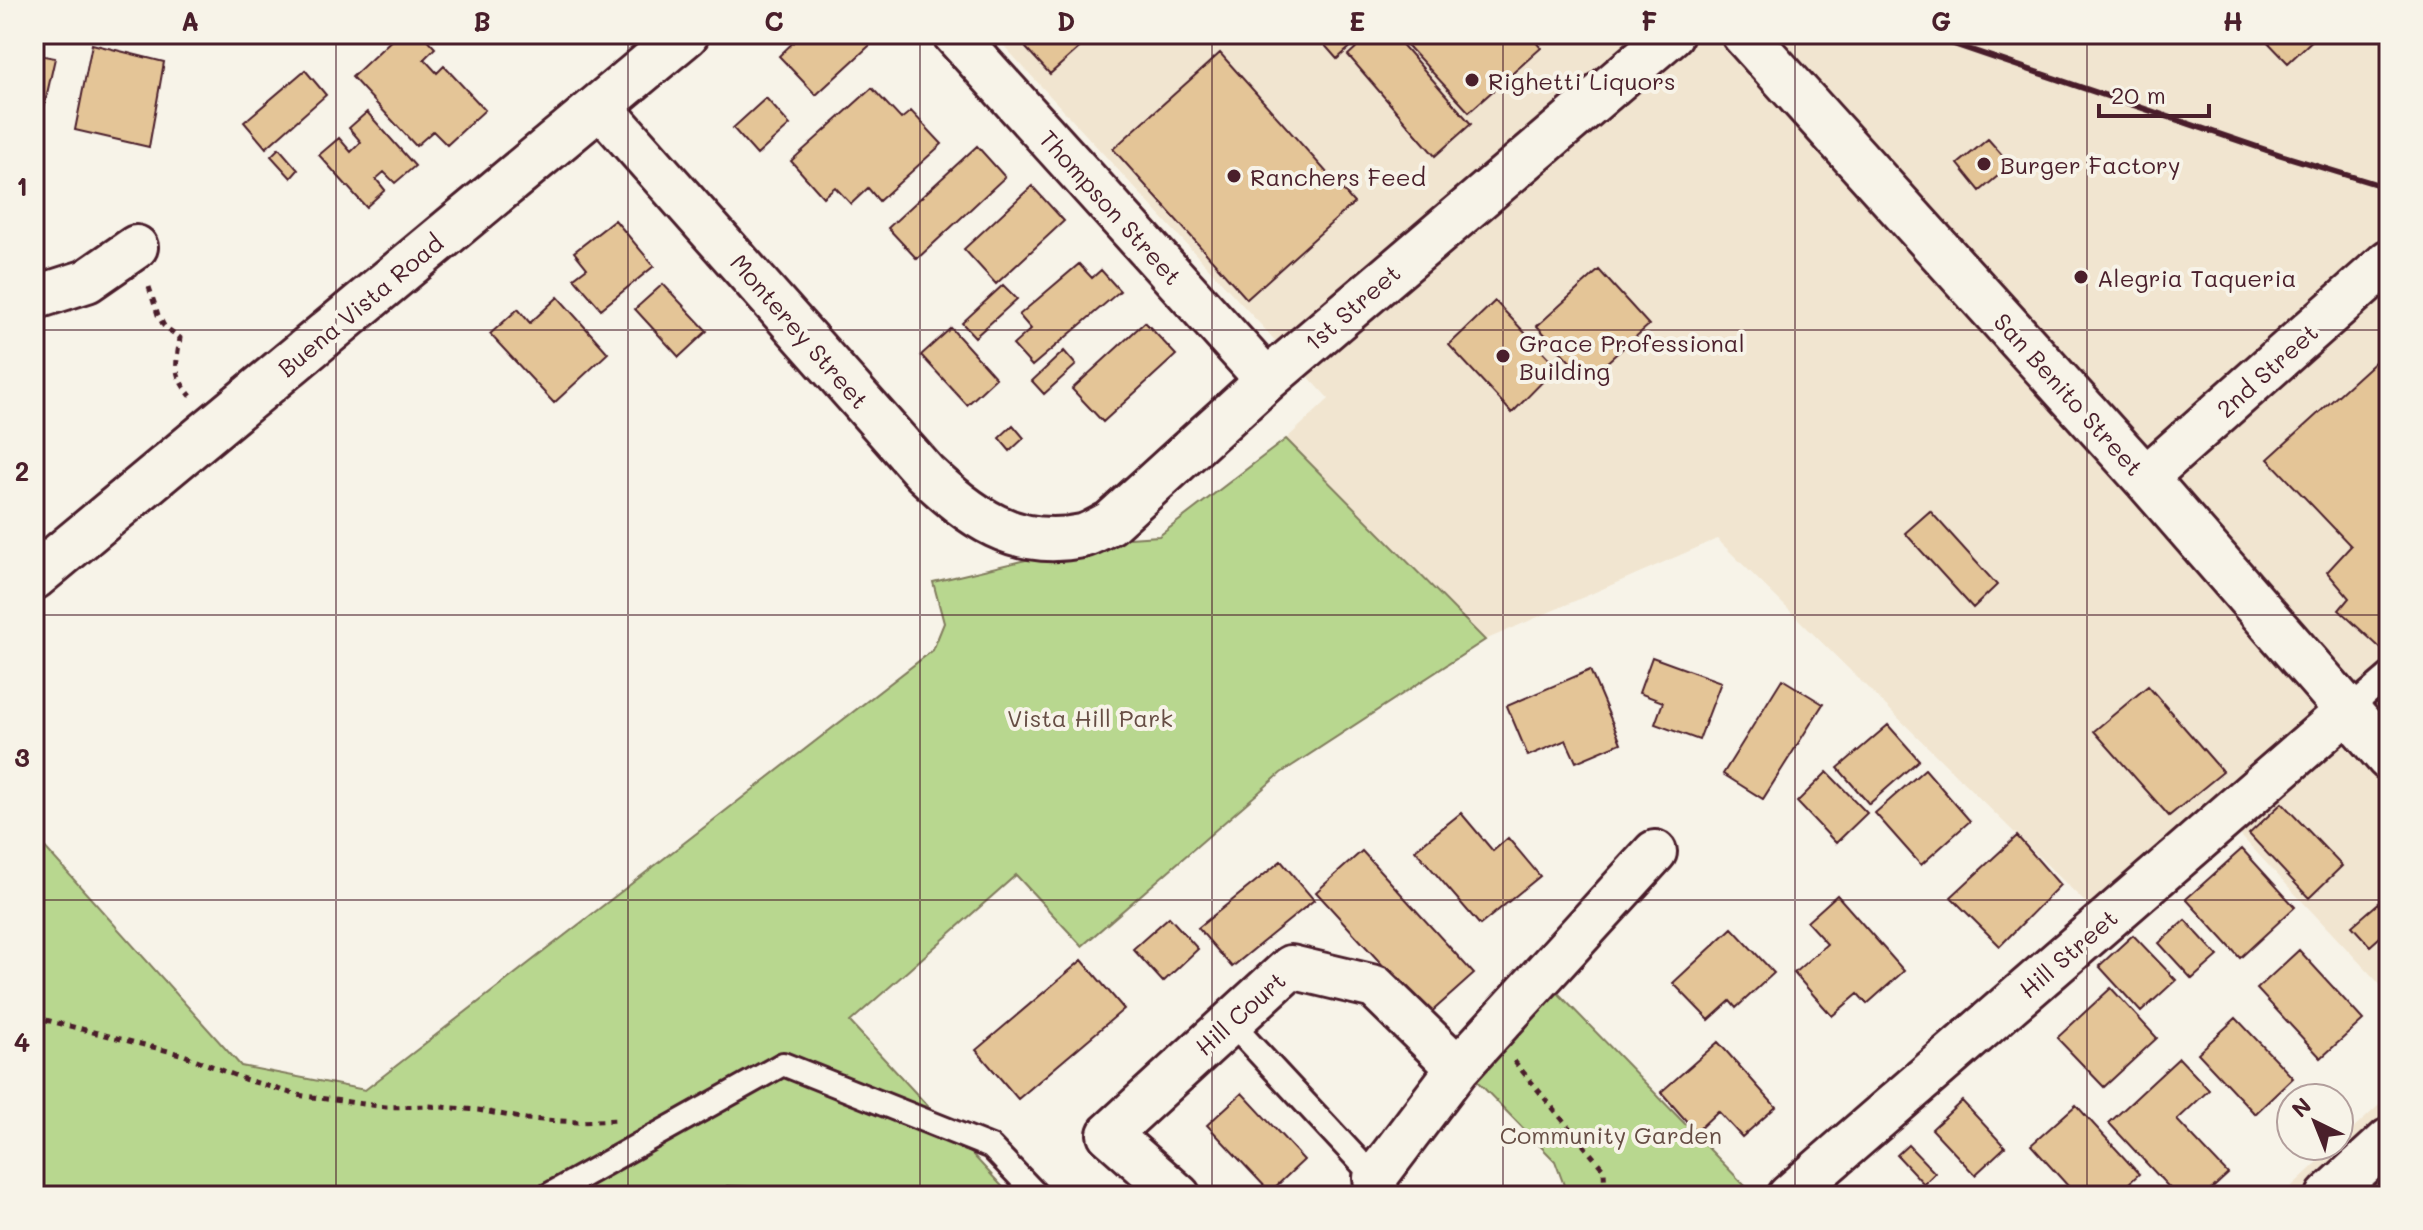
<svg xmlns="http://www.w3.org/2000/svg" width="2423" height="1230" font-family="Mali,sans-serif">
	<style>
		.built { fill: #f1e5d0 }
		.green { fill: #b8d78f; stroke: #817b5d; stroke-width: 2 }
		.building { fill: #e4c597; stroke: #4a1f2b; stroke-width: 2 }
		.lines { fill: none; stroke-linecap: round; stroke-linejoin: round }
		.lane-casing { stroke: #4a1f2b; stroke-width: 28 }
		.street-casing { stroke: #4a1f2b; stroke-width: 48 }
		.secondary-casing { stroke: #4a1f2b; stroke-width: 50 }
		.path { stroke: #4a1f2b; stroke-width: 5; stroke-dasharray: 6 6; stroke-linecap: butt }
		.lane { stroke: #f7f3e8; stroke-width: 22 }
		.street { stroke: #f7f3e8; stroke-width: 42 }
		.secondary { stroke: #f7f3e8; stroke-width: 44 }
		.rail { stroke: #4a1f2b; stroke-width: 6 }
		.grid { fill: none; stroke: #4a1f2b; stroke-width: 2; stroke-opacity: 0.55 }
		.poi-dot { fill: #4a1f2b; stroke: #f7f3e8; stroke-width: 3 }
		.labels { text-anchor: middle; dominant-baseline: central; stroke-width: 8; stroke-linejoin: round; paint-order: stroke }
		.poi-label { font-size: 24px; fill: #4a1f2b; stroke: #f7f3e8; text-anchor: start }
		.street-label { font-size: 24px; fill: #4a1f2b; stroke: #f7f3e8 }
		.park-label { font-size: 24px; fill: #664d44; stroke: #f7f3e8 }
		.neatline { fill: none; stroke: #4a1f2b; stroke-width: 3 }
		.grid-label { font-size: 26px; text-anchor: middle; font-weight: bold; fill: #4a1f2b }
	</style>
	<rect width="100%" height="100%" fill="#f7f3e8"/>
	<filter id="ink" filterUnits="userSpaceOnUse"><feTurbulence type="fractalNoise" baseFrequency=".0125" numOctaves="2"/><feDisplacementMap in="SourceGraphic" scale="16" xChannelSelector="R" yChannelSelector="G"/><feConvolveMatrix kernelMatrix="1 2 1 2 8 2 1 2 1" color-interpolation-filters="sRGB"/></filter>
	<g filter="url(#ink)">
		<!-- built -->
		<path class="built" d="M993,34H2389V994L2227,821L2105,922L1717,539L1485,640L1286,439L1329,399Z
			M2389,1096V1196H2281L2335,1146H2339V1142Z"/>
		<!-- green -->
		<path class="green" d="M1286,439L1485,640L1281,773L1082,946L1016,875L850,1022L1011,1196H34V835L241,1066L365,1090L933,650L944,623L933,582L1114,539L1159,536Z
			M1558,993L1749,1190L1743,1196H1568L1555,1161L1474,1078Z"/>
		<!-- building -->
		<path class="building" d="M398,34H422L435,48L424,59L437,73L444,66L485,110L447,145L433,131L416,146L352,77Z
			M802,34H882L816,95L779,56Z
			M1021,34H1040L1029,43Z
			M1042,34H1095L1050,74L1026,48Z
			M1315,34H1365L1337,59Z
			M1371,34H1393L1471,124L1435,156L1348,55Z
			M1397,34H1529L1541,48L1469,112Z
			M2260,34H2319L2288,63Z
			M92,44L164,62L149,147L75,130Z
			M1220,53L1354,203L1247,299L1113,149Z
			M34,54L55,58L34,152Z
			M305,70L326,95L266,148L244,122Z
			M872,88L901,119L911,111L942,144L879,201L868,188L851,204L835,187L823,197L791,161Z
			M766,98L790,125L757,155L733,128Z
			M367,112L415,166L395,183L384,172L376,179L385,190L366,207L319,155L339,138L351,152L361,142L349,128Z
			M1988,139L2011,165L1980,191L1958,164Z
			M977,146L1005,177L917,259L888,228Z
			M279,148L298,170L291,178L271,156Z
			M1032,186L1064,221L996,284L964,249Z
			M615,220L654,266L601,309L574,278L587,268L574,252Z
			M1079,264L1092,278L1101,270L1120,291L1032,366L1013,345L1031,329L1019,315Z
			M1599,270L1649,325L1587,380L1537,326Z
			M663,284L707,331L679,357L635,309Z
			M1003,285L1017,299L975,337L962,323Z
			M558,297L608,353L554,403L490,334L518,309L530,323Z
			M1495,301L1557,367L1512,413L1449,345Z
			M1145,322L1176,355L1103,422L1072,389Z
			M951,328L996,378L967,405L921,355Z
			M2389,349V656L2339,610L2349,598L2327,572L2351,546L2268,459Z
			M1064,351L1076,365L1044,394L1032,381Z
			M1013,425L1024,438L1010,451L999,438Z
			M1930,511L1997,585L1973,608L1905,533Z
			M1652,657L1721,682L1699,740L1655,724L1663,702L1639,693Z
			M1590,670L1621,743L1576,762L1566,740L1528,756L1507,706Z
			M1782,679L1823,704L1763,799L1723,774Z
			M2148,686L2223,772L2169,816L2094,731Z
			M1888,725L1919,760L1869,804L1838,768Z
			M1925,769L1970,821L1921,865L1875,813Z
			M1827,772L1867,813L1836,843L1797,802Z
			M2282,803L2342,866L2309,898L2249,834Z
			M1461,813L1493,851L1508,838L1540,876L1480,925L1415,850Z
			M2017,836L2060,885L2000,946L1951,897Z
			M2242,849L2295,907L2240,958L2186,899Z
			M1362,851L1474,974L1428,1015L1316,892Z
			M1281,861L1314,900L1232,967L1198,928Z
			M2389,894V929L2370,946L2352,926Z
			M1837,895L1904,971L1867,1004L1858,994L1832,1016L1794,973L1827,944L1807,922Z
			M1169,917L1198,949L1163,982L1133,949Z
			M2185,920L2218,956L2192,979L2159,943Z
			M1732,928L1774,973L1736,1008L1730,1001L1709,1020L1673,983Z
			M2133,935L2176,980L2141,1012L2099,966Z
			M2299,950L2363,1020L2321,1058L2257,989Z
			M1082,960L1124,1009L1018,1099L976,1050Z
			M2111,988L2157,1038L2104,1087L2057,1038Z
			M2236,1018L2293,1078L2255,1114L2198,1053Z
			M1718,1042L1776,1107L1742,1137L1718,1111L1696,1132L1661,1092Z
			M2179,1058L2209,1090L2177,1120L2228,1174L2204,1196H2177L2109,1123Z
			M1242,1093L1304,1160L1270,1192L1207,1125Z
			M1962,1101L2005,1147L1975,1175L1932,1129Z
			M2076,1105L2139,1174L2115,1196H2077L2031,1145Z
			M1908,1145L1935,1173L1924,1184L1897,1155Z
			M727,1186L794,1189V1196H727Z"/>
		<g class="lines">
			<defs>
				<path id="lane" d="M2347,711L2389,675
					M1229,1021L1375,1178
					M547,1196L783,1064L991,1147L1038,1196"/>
				<path id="street" d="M954,34L1267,380
					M600,106L925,473C971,516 1014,550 1082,536C1091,534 1101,527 1110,523L1267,380L1672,34
					M34,298L87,281L136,247
					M2145,478L2389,261
					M1179,1196L1109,1134L1291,967L1375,987L1458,1068L1655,852
					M1378,1196L1375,1178L1458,1068
					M1789,1196L2347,711
					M2328,1196L2389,1140"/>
				<path id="secondary" d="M1744,34L2145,478L2389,758
					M34,577L686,34"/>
			</defs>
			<!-- lane casing -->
			<use href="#lane" class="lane-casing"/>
			<!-- street casing -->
			<use href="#street" class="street-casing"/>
			<!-- secondary casing -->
			<use href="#secondary" class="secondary-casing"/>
			<!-- path -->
			<path class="path" d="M149,287L158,315L164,326L180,338C176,366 172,374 191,396
				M34,1017L184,1055L244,1079L297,1095L386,1107L429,1106L478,1110L526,1119L578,1122L619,1120
				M1514,1061L1604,1170L1605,1196"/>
			<!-- lane -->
			<use href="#lane" class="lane"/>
			<!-- street -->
			<use href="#street" class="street"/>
			<!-- secondary -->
			<use href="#secondary" class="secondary"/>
			<!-- rail -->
			<path class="rail" d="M1924,34L2281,155L2389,188"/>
		</g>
	</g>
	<!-- grid -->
	<path class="grid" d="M336,34V1196M628,34V1196M920,34V1196M1212,34V1196M1503,34V1196M1795,34V1196M2087,34V1196M34,330H2389M34,615H2389M34,900H2389"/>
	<!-- markers -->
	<g class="poi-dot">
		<circle cx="1472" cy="80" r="8"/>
		<circle cx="1984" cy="164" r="8"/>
		<circle cx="1234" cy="176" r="8"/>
		<circle cx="2081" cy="277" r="8"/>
		<circle cx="1503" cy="356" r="8"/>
	</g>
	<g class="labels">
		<!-- poi labels -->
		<g class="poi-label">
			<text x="1488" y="80">Righetti Liquors</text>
			<text x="2000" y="164">Burger Factory</text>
			<text x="1250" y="176">Ranchers Feed</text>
			<text x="2097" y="277">Alegria Taqueria</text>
			<text x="1519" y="342">Grace Professional<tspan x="1519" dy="28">Building</tspan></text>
		</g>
		<!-- street labels -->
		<g class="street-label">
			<text transform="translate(1111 207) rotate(48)">Thompson Street</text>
			<text transform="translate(360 305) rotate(-40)">Buena Vista Road</text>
			<text transform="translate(1352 307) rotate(-41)">1st Street</text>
			<text transform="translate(800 331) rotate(49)">Monterey Street</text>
			<text transform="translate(2267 370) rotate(-42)">2nd Street</text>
			<text transform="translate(2069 394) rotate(48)">San Benito Street</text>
			<text transform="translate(2068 953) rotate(-41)">Hill Street</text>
			<text transform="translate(1240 1013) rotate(-42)">Hill Court</text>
		</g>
		<!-- park labels -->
		<g class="park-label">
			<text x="1090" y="717">Vista Hill Park</text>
			<text x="1611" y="1134">Community Garden</text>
		</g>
	</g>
	<!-- margin -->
	<rect width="2423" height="1230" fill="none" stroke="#f7f3e8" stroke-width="88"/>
	<!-- north arrow -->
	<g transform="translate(2315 1122) rotate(317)"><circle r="38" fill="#f7f3e8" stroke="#b29e9c" stroke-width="2"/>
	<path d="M0-6L14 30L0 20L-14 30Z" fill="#4a1f2b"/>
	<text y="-12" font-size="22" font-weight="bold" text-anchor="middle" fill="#4a1f2b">N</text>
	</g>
	<!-- scale -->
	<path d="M2099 104v12h110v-12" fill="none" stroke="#4a1f2b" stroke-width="4"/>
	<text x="2111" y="104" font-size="24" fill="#4a1f2b" stroke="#f7f3e8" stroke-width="6" paint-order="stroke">20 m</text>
	<rect x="44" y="44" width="2335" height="1142" class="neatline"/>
	<g class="grid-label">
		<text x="190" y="31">A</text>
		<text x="482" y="31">B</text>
		<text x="774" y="31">C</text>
		<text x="1066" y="31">D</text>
		<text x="1357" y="31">E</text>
		<text x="1649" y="31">F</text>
		<text x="1941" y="31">G</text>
		<text x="2233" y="31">H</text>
		<text x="22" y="196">1</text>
		<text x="22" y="481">2</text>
		<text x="22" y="767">3</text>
		<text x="22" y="1052">4</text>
	</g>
</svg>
